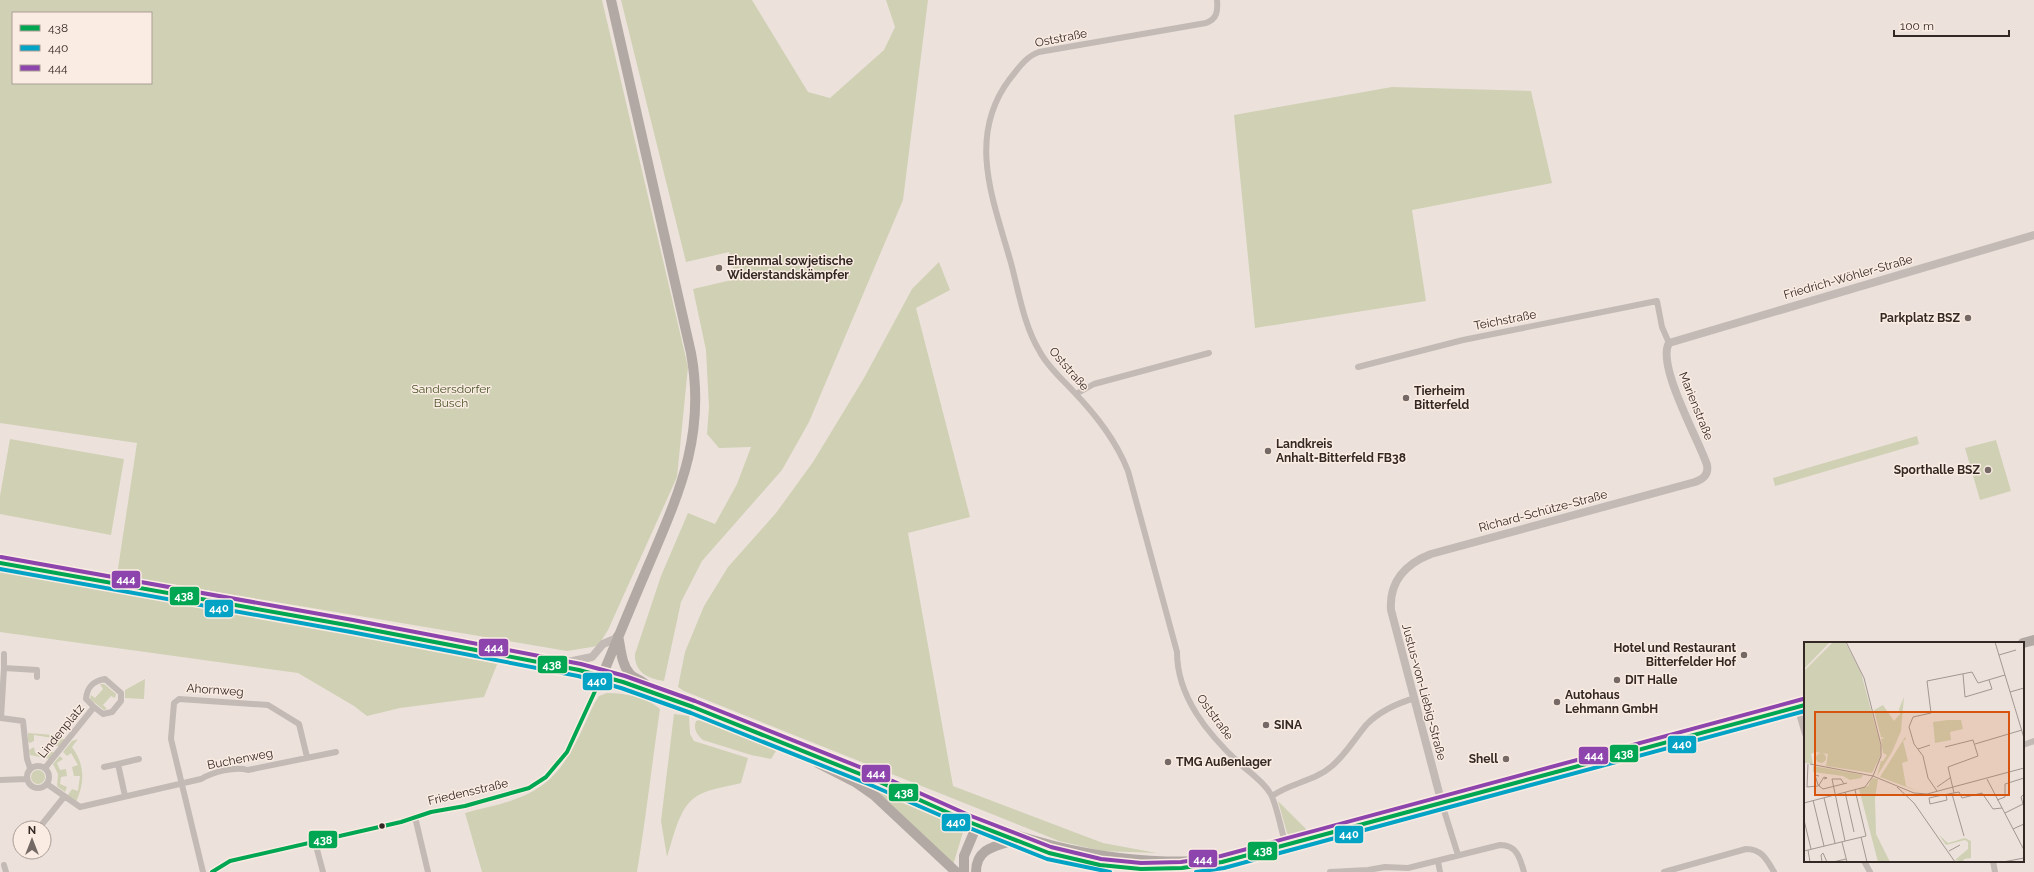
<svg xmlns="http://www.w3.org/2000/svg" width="2034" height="872" font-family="Raleway,sans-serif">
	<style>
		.green { fill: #cfd0b4; fill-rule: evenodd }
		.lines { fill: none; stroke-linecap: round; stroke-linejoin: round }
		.minor { stroke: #c4bab5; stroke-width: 6 }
		.tertiary { stroke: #c4bab5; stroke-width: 8 }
		.primary { stroke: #b2a9a4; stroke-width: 10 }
		.bus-1-casing { stroke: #faece2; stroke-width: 7 }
		.bus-2-casing { stroke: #faece2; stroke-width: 7 }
		.bus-3-casing { stroke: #faece2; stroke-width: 7 }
		.bus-1 { stroke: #00a651; stroke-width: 4 }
		.bus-2 { stroke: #03a3c6; stroke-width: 4 }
		.bus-3 { stroke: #8e44ad; stroke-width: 4 }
		.poi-dot { fill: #746964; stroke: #faece2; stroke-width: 1.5 }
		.bus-dot { fill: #342824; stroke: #faece2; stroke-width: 1.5 }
		.labels { text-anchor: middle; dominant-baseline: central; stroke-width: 3; stroke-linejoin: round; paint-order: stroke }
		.street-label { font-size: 12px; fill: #342824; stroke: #faece2 }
		.poi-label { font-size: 12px; font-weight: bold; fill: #342824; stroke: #faece2; text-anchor: start }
		.park-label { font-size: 12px; fill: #485427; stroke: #faece2 }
		.inset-road { fill: none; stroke: #a29892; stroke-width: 1 }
		.view { fill: #d6540e; fill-opacity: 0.15; stroke: #d6540e; stroke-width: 2 }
		.inset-edge { fill: none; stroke: #342824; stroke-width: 2 }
		.line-badge { stroke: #faece2; stroke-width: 1.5 }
		.badge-label { font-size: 11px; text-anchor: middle; font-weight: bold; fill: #fff }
	</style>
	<rect width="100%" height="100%" fill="#ece2db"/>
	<!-- green -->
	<path class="green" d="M0,0H602L688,367L677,477L608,630L598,646L567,651L117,575L137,443L0,423ZM13,13H151V83H13Z
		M621,0H752L808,92L830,98L884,50L895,27L886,0H928L903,200L809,422L782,470L702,561L681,602L664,681C648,679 634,672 635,654L661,576L688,513L715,524L737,484L751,447L719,448L707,434L709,407L706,350L693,289L736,279L729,252L686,262Z
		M1392,87L1531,91L1552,183L1412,210L1426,301L1255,328L1234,115Z
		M939,262L950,290L916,308L970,517L908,533L953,786L1103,843L1157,853L1102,851L1059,841L684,691L678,687L685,652L704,606L728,567L776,513L813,462L864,378L912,289Z
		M1917,436L1919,444L1775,486L1773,478Z
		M10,439L124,459L111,535L0,514V496Z
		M1996,440L2011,491L1980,500L1965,448Z
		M0,571L340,630L498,662L484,697L400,708L367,716L354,706L298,673L0,632Z
		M145,679L144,699L125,698V690Z
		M100,684H104L116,694L115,698L111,696L103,705L107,709L104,710L90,699L91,695L95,698L103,689Z
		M607,693C625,693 646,697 660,709C652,763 646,818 637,872H482L465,813C482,808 501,805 518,798C563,782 575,744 594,704L599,696Z
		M674,714L689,716L690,734L694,741L748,758L741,783C726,787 705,789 693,799C678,811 673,839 667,857L661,821Z
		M700,720L776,751L771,759L751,755L703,740C697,735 693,729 696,721Z
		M28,733L54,735L65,740L60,747L51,744L53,738L34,735V741L30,743L28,741Z
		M78,739L72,747C85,765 85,782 76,802L68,795L72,789L78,791L80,776H74L72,767L78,765L71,753L67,756L63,752L72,741Z
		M34,747L35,753L47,755L49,750L54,753L50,759L30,755L29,750Z
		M60,756L63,759L57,763L60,770L66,769L67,776L61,777L60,784L67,787L65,792L57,786L58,774L53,764Z
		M31 777a7 7 0 1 1 14 0a7 7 0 1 1-14 0Z
		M865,781L964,829L953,865L863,785Z
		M1278,801L1308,831L1291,836L1287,833Z"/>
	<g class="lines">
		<!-- minor -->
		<path class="minor" d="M1217,0C1218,11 1217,19 1206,23L1039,52C1025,57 1018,69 1009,80C966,138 994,202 1011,263C1019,293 1024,326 1040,352C1048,367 1062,379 1073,391C1096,415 1116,440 1128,471L1177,652C1177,697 1208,734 1239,763C1249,772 1263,781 1270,793C1277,804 1281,831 1286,845
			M1358,367L1463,340L1657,301L1662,327L1669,343
			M1076,394L1094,384L1209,353
			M4,668V654
			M1797,707L1805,734
			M2023,745L2034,741
			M118,764L139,759
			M27 777a11 11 0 1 1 22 0a11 11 0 1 1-22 0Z
			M104,767L118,764L125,796
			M30,768L27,759L23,721L1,718L4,668L37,670V677
			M45,768L94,707L86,699C87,687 93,681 105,679L121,693V701L112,712L103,714L94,707
			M0,780L26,779
			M47,784L80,807L201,779C213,772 235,766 248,770L336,752
			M1272,796C1290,783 1315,781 1332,766C1346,754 1355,738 1367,724C1380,711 1398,703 1415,698
			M1442,804L1458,855
			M415,817L428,872
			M39,828L64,797
			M315,842L323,872
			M1438,861L1440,872
			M1864,861L1870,872
			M1993,861L1995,872
			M4,865L6,872
			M203,872L171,739L174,703L179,699L268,705L299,724L307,757
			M212,872L230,861L401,822L431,812L465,806L529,788L546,777L567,752L602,676
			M1330,872L1368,870L1385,867L1408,868L1500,845C1517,845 1520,858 1524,872
			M1664,872L1746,849C1762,849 1767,860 1774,872"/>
		<!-- tertiary -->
		<path class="tertiary" d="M0,564L524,658L602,676
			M558,664L592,657L603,644L617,638
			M1442,804L1391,610C1389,582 1405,564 1431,554L1695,482C1703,479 1709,475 1707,465C1699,440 1656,365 1669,343L2034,235"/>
		<!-- primary -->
		<path class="primary" d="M611,0L691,353C706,434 680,491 649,564C633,601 618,638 602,676C654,690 704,711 754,732C797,749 842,766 885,785C1004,836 1101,872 1235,859L1805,705
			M618,636C621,648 621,664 630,674C635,680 644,680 647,687
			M2023,643L2034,640
			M818,763L855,782L875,796L956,872
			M964,872V856L977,825
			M976,872C976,848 996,846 1015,840"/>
		<defs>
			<path id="bus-1" d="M0,563L352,626L579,670L623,682L693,707L875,780L969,822L1049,853L1100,865L1141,869L1182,868L1222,862L1805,705
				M212,872L230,861L401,822L431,812L465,806L529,788L546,777L567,752L602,676"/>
			<path id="bus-2" d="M0,569L351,632L578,676L621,688L691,713L873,786L967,827L1047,859L1110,872
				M1196,872L1224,868L1805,711"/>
			<path id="bus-3" d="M1,557L353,620L581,664L625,676L695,701L877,774L971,816L1051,847L1101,859L1141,863L1181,862L1221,856L1803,699"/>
		</defs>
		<!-- bus-1 casing -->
		<use href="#bus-1" class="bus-1-casing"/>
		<!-- bus-2 casing -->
		<use href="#bus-2" class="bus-2-casing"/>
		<!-- bus-3 casing -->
		<use href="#bus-3" class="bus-3-casing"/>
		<!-- bus-1 -->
		<use href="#bus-1" class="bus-1"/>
		<!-- bus-2 -->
		<use href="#bus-2" class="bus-2"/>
		<!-- bus-3 -->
		<use href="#bus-3" class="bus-3"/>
	</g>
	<!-- markers -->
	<g class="poi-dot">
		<circle cx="719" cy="268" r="4"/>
		<circle cx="1968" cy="318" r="4"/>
		<circle cx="1406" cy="398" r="4"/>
		<circle cx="1268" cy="451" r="4"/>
		<circle cx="1988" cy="470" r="4"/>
		<circle cx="1744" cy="655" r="4"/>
		<circle cx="1617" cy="680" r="4"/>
		<circle cx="1557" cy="702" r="4"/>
		<circle cx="1266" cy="725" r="4"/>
		<circle cx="1506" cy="759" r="4"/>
		<circle cx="1168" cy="762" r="4"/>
	</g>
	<circle class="bus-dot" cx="382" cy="826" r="3.5"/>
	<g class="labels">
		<!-- street labels -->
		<g class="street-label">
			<text transform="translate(1061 38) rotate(-11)">Oststraße</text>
			<text transform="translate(1848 277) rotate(-16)">Friedrich-Wöhler-Straße</text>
			<text transform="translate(1505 320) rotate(-11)">Teichstraße</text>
			<text transform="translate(1069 369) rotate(49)">Oststraße</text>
			<text transform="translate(1696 406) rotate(68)">Marienstraße</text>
			<text transform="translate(1543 511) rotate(-15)">Richard-Schütze-Straße</text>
			<text transform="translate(215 690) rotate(4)">Ahornweg</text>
			<text transform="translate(1424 692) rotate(75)">Justus-von-Liebig-Straße</text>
			<text transform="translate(1215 717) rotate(54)">Oststraße</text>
			<text transform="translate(61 731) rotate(-51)">Lindenplatz</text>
			<text transform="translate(240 759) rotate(-11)">Buchenweg</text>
			<text transform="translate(468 792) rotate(-13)">Friedensstraße</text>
		</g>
		<!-- poi labels -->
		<g class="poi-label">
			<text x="727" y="261">Ehrenmal sowjetische<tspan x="727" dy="14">Widerstandskämpfer</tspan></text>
			<text x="1960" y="318" text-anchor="end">Parkplatz BSZ</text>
			<text x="1414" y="391">Tierheim<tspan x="1414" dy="14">Bitterfeld</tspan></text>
			<text x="1276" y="444">Landkreis<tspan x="1276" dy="14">Anhalt-Bitterfeld FB38</tspan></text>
			<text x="1980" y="470" text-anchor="end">Sporthalle BSZ</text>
			<text x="1736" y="648" text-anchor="end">Hotel und Restaurant<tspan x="1736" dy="14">Bitterfelder Hof</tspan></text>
			<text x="1625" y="680">DIT Halle</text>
			<text x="1565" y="695">Autohaus<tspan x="1565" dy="14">Lehmann GmbH</tspan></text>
			<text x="1274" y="725">SINA</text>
			<text x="1498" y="759" text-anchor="end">Shell</text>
			<text x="1176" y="762">TMG Außenlager</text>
		</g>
		<!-- park labels -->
		<g class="park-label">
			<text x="451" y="389">Sandersdorfer<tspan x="451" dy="14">Busch</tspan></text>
		</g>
	</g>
	<!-- overview -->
	<g transform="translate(1804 642)">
		<rect width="220" height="220" fill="#ece2db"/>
		<path d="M0,0H26L0,27ZM29,0H41L57,31L77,105L76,115L68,131L22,124L24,112L11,110L7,112L9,122L1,121L0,29ZM100,55L97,89L88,110L73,134L77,119H79L83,113L79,111L77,97L81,96L77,95L70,68L79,63L90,79L96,72L95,67ZM144,78H157L159,87L146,90L147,98L131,101L129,80ZM101,95L102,97L99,99L104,119L98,121L102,144L116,150L76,135ZM12 116a5 5 0 1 1 10 0a5 5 0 1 1-10 0ZM9,124L44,130L59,133L57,136L46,138L39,134L9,130ZM68,136L74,137L71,157L72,192L86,220H74L55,147L64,144ZM135,193L144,201L161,196L167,199V216L160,217L159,220L151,218L164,207V200L161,198L142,203Z" fill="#cfd0b4"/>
		<path class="inset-road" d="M42,0L60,36L77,103V114L69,134L110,151L123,152L220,126M191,0L220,96M195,13L212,8M159,32L161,55L188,47L185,38M206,50L220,46M171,102L218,88M141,105L169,98L174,114L144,125L150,151M114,107L126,103M4,122L3,145L14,144M183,137L220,208M40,142L37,137H28L41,199M14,143L11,133L15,134M15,143L20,135L23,136L20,137M16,144L14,143L19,147L43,141M93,145L110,161L151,220M133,145L146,136M133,149L124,136L119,114L110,102L105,85L109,75L127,71L123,39L168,30L174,41L201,33M41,150L50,190M148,152L160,194M142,153L143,158L126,162L125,156L134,154L155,150L158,156L178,151L189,167L198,166M20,156L31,201M9,158L20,204M193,158L201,155V142L220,136M0,161L61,145L69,134L6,122M201,171L219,162L217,155L220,152M0,178L7,207M209,187L220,182M57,195L63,220M38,200L43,220M4,208L6,220M0,209L62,194L51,148M145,209L156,203M18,220L17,213L19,211L23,220M29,220L42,217M135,220H148M199,220L220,216"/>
		<path class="view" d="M11,70H205V153H11Z"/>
		<rect width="220" height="220" class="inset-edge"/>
	</g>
	<g class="line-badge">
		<rect x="111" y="570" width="30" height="19" rx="4" fill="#8e44ad"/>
		<rect x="169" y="586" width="31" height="20" rx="4" fill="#00a651"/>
		<rect x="204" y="599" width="30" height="19" rx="4" fill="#03a3c6"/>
		<rect x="478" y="638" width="31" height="19" rx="4" fill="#8e44ad"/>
		<rect x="537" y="655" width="31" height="19" rx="4" fill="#00a651"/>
		<rect x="582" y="672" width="31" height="19" rx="4" fill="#03a3c6"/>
		<rect x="1667" y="735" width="30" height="19" rx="4" fill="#03a3c6"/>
		<rect x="1609" y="744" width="30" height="19" rx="4" fill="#00a651"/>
		<rect x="1578" y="746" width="31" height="19" rx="4" fill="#8e44ad"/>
		<rect x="861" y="764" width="30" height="19" rx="4" fill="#8e44ad"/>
		<rect x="888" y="783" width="31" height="19" rx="4" fill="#00a651"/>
		<rect x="941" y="813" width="30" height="19" rx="4" fill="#03a3c6"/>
		<rect x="1334" y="825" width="30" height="19" rx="4" fill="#03a3c6"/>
		<rect x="308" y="830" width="30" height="19" rx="4" fill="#00a651"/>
		<rect x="1247" y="841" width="31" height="20" rx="4" fill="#00a651"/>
		<rect x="1188" y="849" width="30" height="19" rx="4" fill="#8e44ad"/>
	</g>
	<g class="badge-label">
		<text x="126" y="583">444</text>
		<text x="184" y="600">438</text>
		<text x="219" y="612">440</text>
		<text x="494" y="651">444</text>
		<text x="552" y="669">438</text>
		<text x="597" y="685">440</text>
		<text x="1682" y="748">440</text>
		<text x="1624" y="758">438</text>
		<text x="1594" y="759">444</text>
		<text x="876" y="777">444</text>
		<text x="904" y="797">438</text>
		<text x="956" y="826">440</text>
		<text x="1349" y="838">440</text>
		<text x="323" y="844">438</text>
		<text x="1263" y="855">438</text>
		<text x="1203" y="863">444</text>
	</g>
	<!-- legend -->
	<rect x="12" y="12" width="140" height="72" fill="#faece2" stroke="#ab9e96"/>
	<rect x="20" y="25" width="20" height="6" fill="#00a651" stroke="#ab9e96"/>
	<text x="48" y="32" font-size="12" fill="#342824">438</text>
	<rect x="20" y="45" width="20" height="6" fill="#03a3c6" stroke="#ab9e96"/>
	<text x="48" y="52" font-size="12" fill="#342824">440</text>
	<rect x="20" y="65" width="20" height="6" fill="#8e44ad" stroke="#ab9e96"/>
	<text x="48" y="72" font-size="12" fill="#342824">444</text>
	<!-- north arrow -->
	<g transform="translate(32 840)"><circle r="19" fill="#faece2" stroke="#ab9e96"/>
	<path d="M0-3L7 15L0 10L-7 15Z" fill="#746964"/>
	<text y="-6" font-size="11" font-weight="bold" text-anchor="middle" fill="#342824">N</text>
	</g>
	<!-- scale -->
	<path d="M1894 30v6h115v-6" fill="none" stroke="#342824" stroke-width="2"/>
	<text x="1900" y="30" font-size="12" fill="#342824" stroke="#faece2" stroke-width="3" paint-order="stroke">100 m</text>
</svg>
